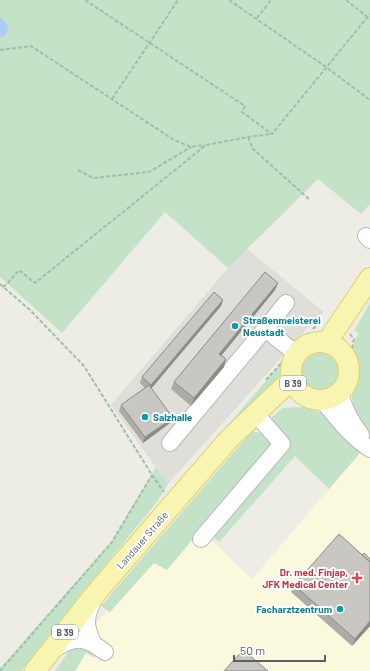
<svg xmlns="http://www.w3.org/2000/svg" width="370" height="671" font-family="Barlow,sans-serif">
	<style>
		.commercial { fill: #faf8dd }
		.industrial { fill: #dfded9 }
		.green { fill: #c4e2c8 }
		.water { fill: #accbf6 }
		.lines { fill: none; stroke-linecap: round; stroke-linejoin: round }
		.minor-casing { stroke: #b7b9bd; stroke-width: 18 }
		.major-casing { stroke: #e3d268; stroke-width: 22 }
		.path { stroke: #9cc0ab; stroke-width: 2; stroke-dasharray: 4 2; stroke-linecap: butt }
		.minor { stroke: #fff; stroke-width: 16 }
		.major { stroke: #f7f5b1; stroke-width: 20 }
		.wall { fill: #adaba7 }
		.shaded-wall { fill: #8d8b88 }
		.building { fill: #c9c7c2; stroke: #8d8b88 }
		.culture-dot { fill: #0f9aa8; stroke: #fff; stroke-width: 1.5 }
		.health-dot { fill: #e0444e; stroke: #fff; stroke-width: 1.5 }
		.labels { text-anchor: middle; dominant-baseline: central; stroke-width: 4; stroke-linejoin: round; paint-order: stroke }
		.shield { fill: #fff; stroke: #8e8f92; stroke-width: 1 }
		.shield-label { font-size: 9px; font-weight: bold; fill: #5d5f64 }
		.culture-label { font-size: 10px; font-weight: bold; fill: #0d838f; stroke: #fff; text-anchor: start }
		.street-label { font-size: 10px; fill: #5d5f64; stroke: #fff }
		.health-label { font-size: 10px; font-weight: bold; fill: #be3a42; stroke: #fff; text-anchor: end }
	</style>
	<rect width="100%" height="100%" fill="#edede5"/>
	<!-- commercial -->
	<path class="commercial" d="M370,439V671H63L80,642L187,517L252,579L360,453Z"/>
	<!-- industrial -->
	<path class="industrial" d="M247,249L324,312L295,341L280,359L168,484L111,405L228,268Z"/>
	<!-- green -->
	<path class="green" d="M0,0H370V204L361,214L318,179L228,268L165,212L62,333L0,277Z
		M370,303V432C362,421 351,411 352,396C353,388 359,381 359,372C358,365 355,358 354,351C353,345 356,338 358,333L354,331Z
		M298 372a22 22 0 1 1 44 0a22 22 0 1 1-44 0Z
		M285,359L288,366L284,380L219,437L220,434Z
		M303,407L322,413L360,453L329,489L295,456L219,542L203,527L167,570L154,563L110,612L101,606L252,431L264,434L272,428V417L283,408Z
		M156,467L168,484L157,502L82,593L22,671H0V668L111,542Z
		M74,644L95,653V658L86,653L75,671H55Z"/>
	<!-- water -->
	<path class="water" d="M0,17L9,26L5,36L0,37Z"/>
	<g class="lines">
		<defs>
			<path id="minor" d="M366,236L370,240
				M265,329L286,303
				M340,393C343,407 352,423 361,435
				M322,400C338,419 349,435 370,449
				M170,443L265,329L293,351L297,353
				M201,539L282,444L256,414
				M93,601C85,618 85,625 93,643
				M53,650C75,636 84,636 105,652"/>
			<path id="major" d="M291 371a29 29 0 1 1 58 0a29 29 0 1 1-58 0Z
				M323,342L329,339L333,333L370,278
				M35,671L96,593L229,439L292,379"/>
		</defs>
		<!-- minor casing -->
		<use href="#minor" class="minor-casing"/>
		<!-- major casing -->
		<use href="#major" class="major-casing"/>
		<!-- path -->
		<path class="path" d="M85,0L245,106L242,112L272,134L370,14
			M229,0L326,67L370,100
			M346,0L370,19
			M257,18L271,0
			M0,50L31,46L174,140L191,147L205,145
			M112,99L178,0
			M248,137L253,149L310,200
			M78,170L93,178L149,172L191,147
			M0,284L30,310L84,366L152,475L164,492
			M3,287L8,283L19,270L35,283L206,145L248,137L271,134
			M313,329L321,320
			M350,334L354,339L352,350L357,376L353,389
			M302,340L310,332
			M266,380L283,361
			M0,671L112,542L152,475"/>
		<!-- minor -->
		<use href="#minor" class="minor"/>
		<!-- major -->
		<use href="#major" class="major"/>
	</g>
	<!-- wall -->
	<path class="wall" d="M278,283L275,290L221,355L226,359L224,367L191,406L171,389L174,382Z
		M223,300L221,306L151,389L173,418L170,423L143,443L119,411L121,405L145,388L140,383L142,377Z
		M362,555L370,626L352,646L291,592L294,585Z"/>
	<!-- shaded-wall -->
	<path class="shaded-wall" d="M278,283L275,290L217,361L219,354Z
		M223,300L221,306L149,391L151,385Z
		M226,359L224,367L191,406L194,398Z
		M173,418L170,423L143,443L145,437Z
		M370,621V626L352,646L355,639Z"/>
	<!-- building -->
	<path class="building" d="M265,272L278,283L219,354L226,359L194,398L174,382Z
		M214,292L223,300L151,385L142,377Z
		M149,385L173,418L145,437L121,405Z
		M339,534L370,562V621L355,639L294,585Z
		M364,553L370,559V562L362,555Z
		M243,650L268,671H224Z"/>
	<!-- markers -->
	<g class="culture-dot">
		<circle cx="235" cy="326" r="4"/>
		<circle cx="145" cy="417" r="4"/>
		<circle cx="340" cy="609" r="4"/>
	</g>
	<path class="health-dot" d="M355 572h4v4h4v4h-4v4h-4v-4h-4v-4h4z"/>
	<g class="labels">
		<!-- shield labels -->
		<g class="shield">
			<rect x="280" y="376" width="26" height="14" rx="3"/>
			<rect x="52" y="625" width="26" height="14" rx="3"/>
		</g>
		<g class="shield-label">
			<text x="293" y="383">B 39</text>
			<text x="65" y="632">B 39</text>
		</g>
		<!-- culture labels -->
		<g class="culture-label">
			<text x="243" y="320">Straßenmeisterei<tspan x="243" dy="12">Neustadt</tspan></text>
			<text x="153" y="417">Salzhalle</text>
			<text x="332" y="609" text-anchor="end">Facharztzentrum</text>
		</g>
		<!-- street labels -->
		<g class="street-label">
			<text transform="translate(142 540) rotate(-49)">Landauer Straße</text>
		</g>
		<!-- health labels -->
		<g class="health-label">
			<text x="348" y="572">Dr. med. Finjap,<tspan x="348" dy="12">JFK Medical Center</tspan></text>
		</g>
	</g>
	<!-- scale -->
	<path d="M234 655v6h91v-6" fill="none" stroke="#5d5f64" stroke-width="2"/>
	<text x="240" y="655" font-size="12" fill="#5d5f64" stroke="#ffffff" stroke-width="3" paint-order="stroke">50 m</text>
</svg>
